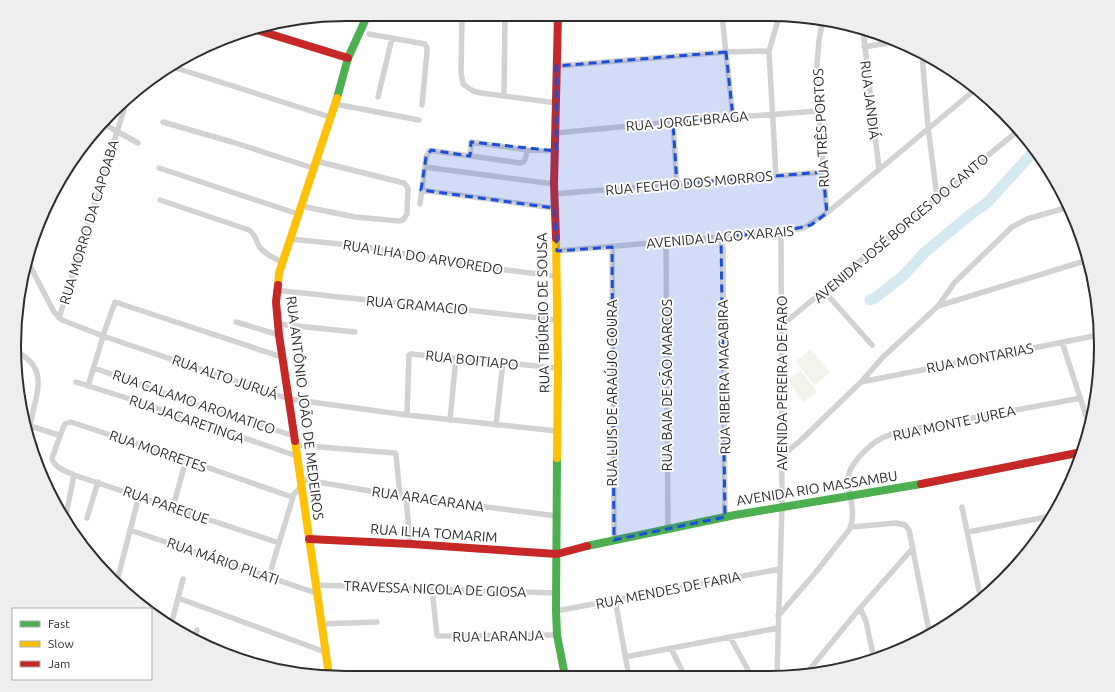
<svg xmlns="http://www.w3.org/2000/svg" width="1115" height="692" font-family="Ubuntu,sans-serif">
	<style>
		.grass { fill: #f0f4ea }
		.lines { fill: none; stroke-linecap: round; stroke-linejoin: round }
		.river { stroke: #d6e9f1; stroke-width: 11 }
		.street { stroke: #d2d2d2; stroke-width: 5.5 }
		.fast { stroke: #4caf50; stroke-width: 8 }
		.slow { stroke: #ffc107; stroke-width: 8 }
		.jam { stroke: #c62828; stroke-width: 8 }
		.marked { fill: #1d4ed8; fill-opacity: 0.2; stroke: #1d4ed8; stroke-width: 3; stroke-dasharray: 8 5; stroke-linejoin: round }
		.labels { text-anchor: middle; dominant-baseline: central; stroke-width: 4; stroke-linejoin: round; paint-order: stroke }
		.street-label { font-size: 14px; fill: #2d2d2d; stroke: #fff }
		.rim { fill: none; stroke: #2d2d2d; stroke-width: 2 }
	</style>
	<rect width="100%" height="100%" fill="#fff"/>
	<!-- grass -->
	<path class="grass" d="M811,349L830,373L814,385L796,361Z
		M801,371L817,392L803,402L788,380Z"/>
	<g class="lines">
		<!-- river -->
		<path class="river" d="M870,300L875,298L903,276L924,253L971,214L987,203L1035,150"/>
		<!-- street -->
		<path class="street" d="M452,15L461,16
			M462,15L461,73L463,84L473,91L481,93L557,103
			M722,16L733,117
			M823,20L819,40L816,79L827,213
			M863,30L879,169
			M369,34L425,44L427,48V52L422,105
			M864,47L899,41
			M922,54L928,127L937,197
			M556,66L726,52L769,51
			M176,68L330,117
			M504,95L505,15
			M378,97L392,38
			M335,104L419,120
			M163,122L232,142L313,168
			M673,123L677,184
			M104,124L138,143
			M556,133L683,121L818,111
			M470,156L471,142L527,150L556,151
			M1042,164L1045,163
			M425,167L554,184
			M159,168L298,214
			M776,176L769,51L779,17
			M421,190L554,208
			M554,194L823,172
			M160,200L249,230C255,234 256,240 259,246C264,254 274,258 282,262
			M420,204L426,157L429,151H435L520,163C526,162 526,156 527,150
			M301,206L355,217L399,221L403,220L407,214L408,188L404,183L316,161
			M721,237L723,248L725,517
			M290,239L360,246L480,267L556,276
			M666,242L668,529
			M612,247L614,540
			M557,251L781,232L804,228L827,213L977,88
			M28,262L54,312L62,320L103,336L289,399L407,415L557,431
			M276,290C370,301 464,309 557,320
			M824,291L872,345
			M938,306L955,282L1012,227L1027,219L1069,207
			M59,318L126,103
			M236,322L279,335
			M278,324L355,332
			M782,325L1020,129
			M1062,342L1090,428
			M15,351C42,364 41,382 34,407C32,417 30,426 27,435
			M296,360L299,326
			M94,368L218,412L294,436
			M76,382L133,400L297,456
			M861,382L1099,335
			M88,386L105,330L115,302L282,357
			M407,415L409,355L411,354L558,368
			M450,420L456,357
			M496,425L503,362
			M30,426L59,435
			M295,445L395,453L396,455L400,496
			M782,456L801,440L861,382L883,357L938,306L1088,260
			M300,479L400,496L557,516
			M406,496L410,544
			M173,507L186,460
			M962,507L981,600
			M87,518L98,482
			M65,520L74,475
			M851,527L896,523L905,525L909,530L930,636
			M130,530L316,593
			M968,532L1052,516
			M279,543L74,475C66,471 54,468 52,458L63,428L65,424L71,422L186,460L292,497
			M269,576L294,494L301,487
			M117,581L139,496
			M315,585L556,593
			M432,589L437,635L438,636L557,635
			M980,595L997,585
			M178,598L325,652
			M615,599L629,677
			M860,608L866,621L874,659
			M556,611L780,569
			M778,616L816,572L849,530C857,515 849,496 848,481C847,465 869,445 882,438C887,436 892,434 897,432L1081,398
			M321,624L377,622
			M171,625L183,579
			M730,637L752,677
			M195,639L197,630
			M671,648L685,677
			M625,657L778,628
			M805,675L860,608L913,548
			M777,677L782,504L781,232"/>
		<!-- fast -->
		<path class="fast" d="M337,98L348,58L368,14
			M557,458L556,611L557,635L565,676
			M587,546L735,515L921,484"/>
		<!-- slow -->
		<path class="slow" d="M556,238L558,368L557,458
			M278,285L279,273L337,98
			M295,441L329,675"/>
		<!-- jam -->
		<path class="jam" d="M254,29L348,58
			M556,238L554,184L558,15
			M278,285L276,302L279,335L295,441
			M921,484L1082,452
			M309,539L411,544L557,554L587,546"/>
	</g>
	<!-- marked area -->
	<path class="marked" d="M726,52L733,117L673,123L677,184L823,172L827,213L811,225L781,232L721,237L725,517L614,540L612,247L557,251L554,208L421,190L426,157L431,150L470,156L471,142L556,151V66Z"/>
	<g class="labels">
		<!-- street labels -->
		<g class="street-label">
			<text transform="translate(870 100) rotate(83)">RUA JANDIÁ</text>
			<text transform="translate(687 121) rotate(-5)">RUA JORGE BRAGA</text>
			<text transform="translate(821 128) rotate(-93)">RUA TRÊS PORTOS</text>
			<text transform="translate(689 183) rotate(-5)">RUA FECHO DOS MORROS</text>
			<text transform="translate(89 222) rotate(-73)">RUA MORRO DA CAPOABA</text>
			<text transform="translate(901 228) rotate(-40)">AVENIDA JOSÉ BORGES DO CANTO</text>
			<text transform="translate(720 237) rotate(-5)">AVENIDA LAGO XARAIS</text>
			<text transform="translate(423 257) rotate(9)">RUA ILHA DO ARVOREDO</text>
			<text transform="translate(417 305) rotate(5)">RUA GRAMACIO</text>
			<text transform="translate(543 313) rotate(-91)">RUA TIBÚRCIO DE SOUSA</text>
			<text transform="translate(980 358) rotate(-11)">RUA MONTARIAS</text>
			<text transform="translate(472 360) rotate(6)">RUA BOITIAPO</text>
			<text transform="translate(225 377) rotate(19)">RUA ALTO JURUÁ</text>
			<text transform="translate(724 377) rotate(-91)">RUA RIBEIRA MACABIRA</text>
			<text transform="translate(782 383) rotate(-90)">AVENIDA PEREIRA DE FARO</text>
			<text transform="translate(667 385) rotate(-90)">RUA BAIA DE SÃO MARCOS</text>
			<text transform="translate(612 393) rotate(-90)">RUA LUIS DE ARAÚJO COURA</text>
			<text transform="translate(194 402) rotate(19)">RUA CALAMO AROMATICO</text>
			<text transform="translate(305 408) rotate(83)">RUA ANTÔNIO JOÃO DE MEDEIROS</text>
			<text transform="translate(187 419) rotate(19)">RUA JACARETINGA</text>
			<text transform="translate(954 423) rotate(-12)">RUA MONTE JUREA</text>
			<text transform="translate(158 451) rotate(19)">RUA MORRETES</text>
			<text transform="translate(817 488) rotate(-9)">AVENIDA RIO MASSAMBU</text>
			<text transform="translate(428 499) rotate(8)">RUA ARACARANA</text>
			<text transform="translate(166 505) rotate(19)">RUA PARECUE</text>
			<text transform="translate(434 533) rotate(4)">RUA ILHA TOMARIM</text>
			<text transform="translate(223 561) rotate(19)">RUA MÁRIO PILATI</text>
			<text transform="translate(435 589) rotate(2)">TRAVESSA NICOLA DE GIOSA</text>
			<text transform="translate(668 590) rotate(-11)">RUA MENDES DE FARIA</text>
			<text transform="translate(498 636) rotate(-1)">RUA LARANJA</text>
		</g>
	</g>
	<!-- crop -->
	<path d="M0 0H1115V692H0ZM346 21H769A325 325 0 0 1 1094 346V346A325 325 0 0 1 769 671H346A325 325 0 0 1 21 346V346A325 325 0 0 1 346 21Z" fill="#eee" fill-rule="evenodd"/>
	<path class="rim" d="M346 21H769A325 325 0 0 1 1094 346V346A325 325 0 0 1 769 671H346A325 325 0 0 1 21 346V346A325 325 0 0 1 346 21Z"/>
	<!-- legend -->
	<rect x="12" y="608" width="140" height="72" fill="#ffffff" stroke="#ababab"/>
	<rect x="20" y="621" width="20" height="6" fill="#4caf50" stroke="#ababab"/>
	<text x="48" y="628" font-size="12" fill="#2d2d2d">Fast</text>
	<rect x="20" y="641" width="20" height="6" fill="#ffc107" stroke="#ababab"/>
	<text x="48" y="648" font-size="12" fill="#2d2d2d">Slow</text>
	<rect x="20" y="661" width="20" height="6" fill="#c62828" stroke="#ababab"/>
	<text x="48" y="668" font-size="12" fill="#2d2d2d">Jam</text>
</svg>
